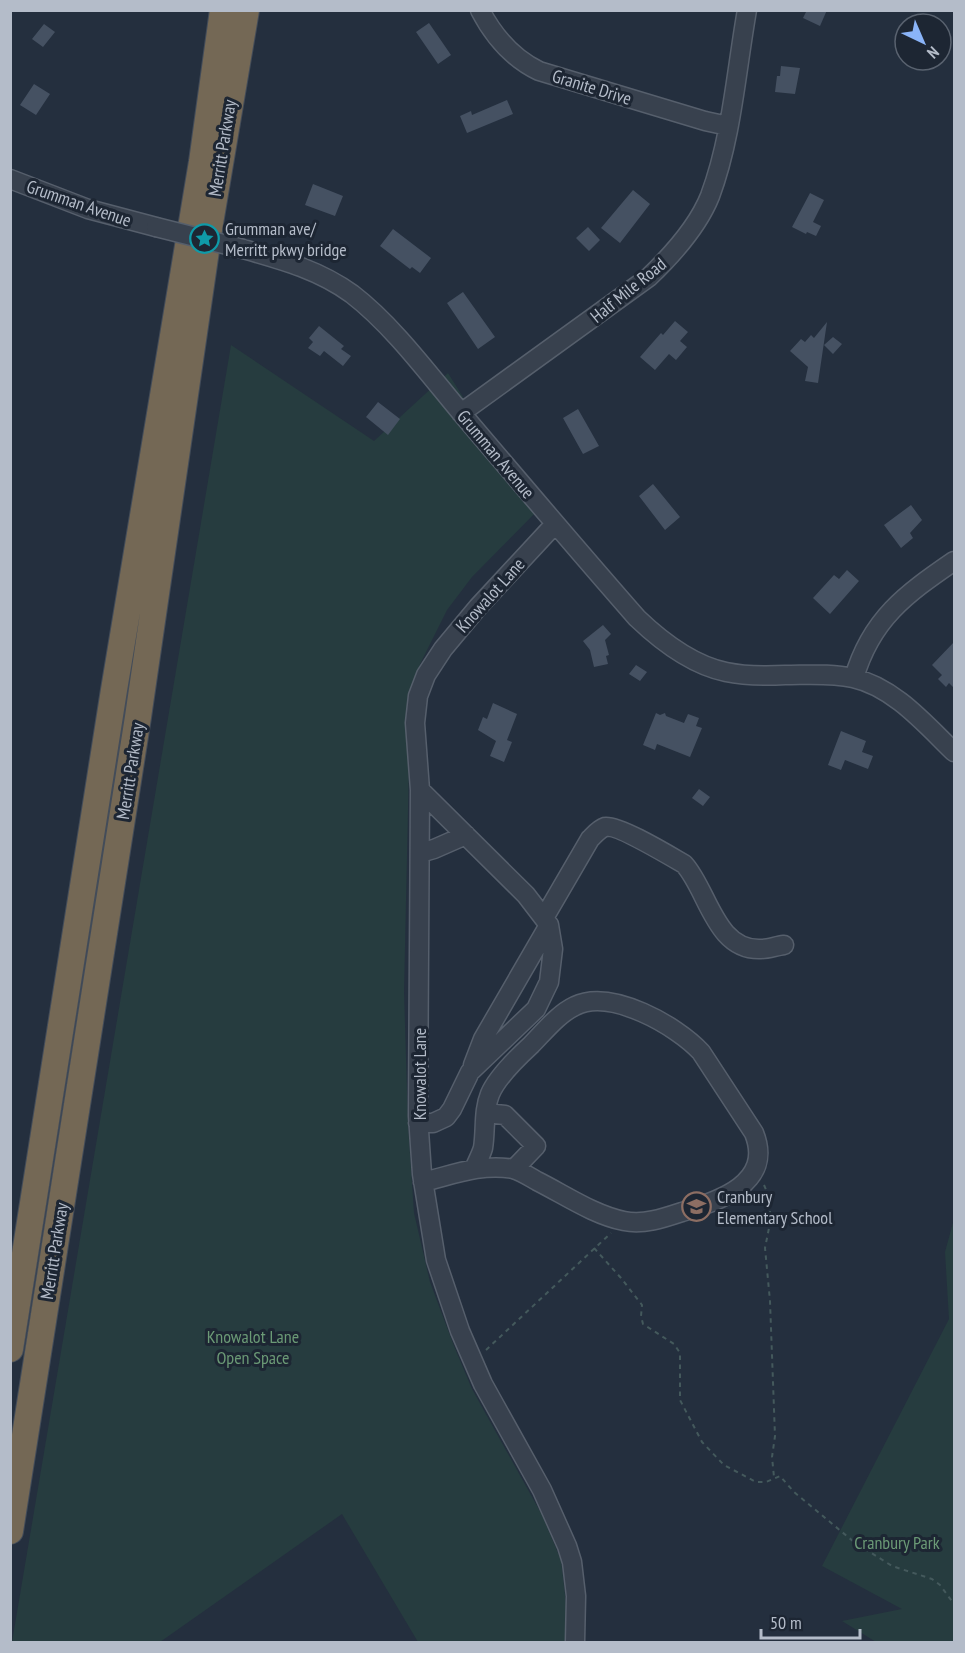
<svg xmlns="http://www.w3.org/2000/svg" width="965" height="1653" font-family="'PT Sans Narrow',sans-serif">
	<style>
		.green { fill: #263c3f }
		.building { fill: #455162 }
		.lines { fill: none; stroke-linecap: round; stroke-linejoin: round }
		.minor-casing { stroke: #565f6c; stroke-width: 21 }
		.highway-casing { stroke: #434c59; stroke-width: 28 }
		.path { stroke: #44595c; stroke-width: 2; stroke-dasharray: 4.5 4.5; stroke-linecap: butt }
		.minor { stroke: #38414e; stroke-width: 18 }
		.highway { stroke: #746855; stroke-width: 26 }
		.minor-bridge-casing { stroke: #565f6c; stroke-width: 21; stroke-linecap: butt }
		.minor-bridge { stroke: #38414e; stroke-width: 18 }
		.labels { text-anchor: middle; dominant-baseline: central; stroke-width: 6; stroke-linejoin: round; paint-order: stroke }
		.street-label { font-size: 18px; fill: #b4bcc9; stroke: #1d2633 }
		.poi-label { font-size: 18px; fill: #b4bcc9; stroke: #1d2633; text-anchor: start }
		.park-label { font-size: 18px; fill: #6b9a76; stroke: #1d2633 }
	</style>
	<rect width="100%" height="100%" fill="#242f3e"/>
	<!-- green -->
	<path class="green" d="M231,345L374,441L448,373L491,442L541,507L472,577L447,610L420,664L410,719L404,992L408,1124L414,1213L430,1282L454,1346L472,1389L542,1515L561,1560L567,1612L565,1642H418L342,1514L160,1642H12Z
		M954,1219V1642H876L842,1621L902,1609L822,1566L949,1319L945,1252Z"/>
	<!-- building -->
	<path class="building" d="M807,10H827L820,26L803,18Z
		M429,23L451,55L438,64L416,32Z
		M44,24L55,32L43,47L32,39Z
		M781,66L800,68L795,94L775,92L777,76H780Z
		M34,84L50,94L36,115L20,105Z
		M507,100L513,114L467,133L460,116L471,111L472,115Z
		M313,184L343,196L335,216L305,205Z
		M633,190L650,204L620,243L601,228Z
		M810,193L824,200L813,222L821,226L816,236L807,232L806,234L792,227Z
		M588,227L600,240L589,251L576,238Z
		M393,229L431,258L420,273L412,267L410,269L380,246Z
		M463,292L495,337L478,349L447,303Z
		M675,321L688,332L680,341L687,347L676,360L669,354L655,370L640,357L661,333L663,335Z
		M827,322L818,383L805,381L808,367L790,351L801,339L805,342L811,335L814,338Z
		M319,326L344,346L341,349L351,356L343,366L324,351L320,356L308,348L313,342L309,338Z
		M833,337L842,344L833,354L824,345Z
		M378,402L400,419L388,435L366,417Z
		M578,409L599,446L583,454L563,418Z
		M653,484L680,517L665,530L639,496Z
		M911,505L922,520L910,533L913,538L901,548L884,525Z
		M847,570L859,581L830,614L813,598L834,575L839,579Z
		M603,625L611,634L605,640L609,655L606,656L608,664L594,667L590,650L583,641Z
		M954,642V688L949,683L946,687L938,679L942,675L932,665Z
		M636,665L647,672L640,681L629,674Z
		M493,703L517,714L507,740L512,742L504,762L490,756L496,741L478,730L483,717L487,719Z
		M656,713L660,715L665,713L666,716L684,723L688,714L699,718L696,726L702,728L690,757L657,744L655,750L643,745Z
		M841,731L866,741L862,752L873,756L868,769L845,760L841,770L828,765Z
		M699,789L710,797L703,806L692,798Z"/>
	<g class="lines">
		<defs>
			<path id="minor" d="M480,10C494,37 512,58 539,71L705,121L728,126
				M10,179L88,209L156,227
				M243,249C282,260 319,270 352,294C395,327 433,380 468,421C524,487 580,553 637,618C661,641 692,665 726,672C745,676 765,676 785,675C807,675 831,673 853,678C894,687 926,725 954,752
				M461,413L649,277C672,255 698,226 710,196C732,137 736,72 747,10
				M555,524L478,607L443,649L426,675L418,696L415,723L420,790L418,1116L422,1174L436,1260L460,1331L483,1384L542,1490L567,1546L572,1562L576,1596L575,1642
				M854,678C871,619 906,594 954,561
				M420,853L434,849L466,835
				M544,918L590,839C594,835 599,829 605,827C617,824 670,856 684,864C708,890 715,951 761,949C768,949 776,946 784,945
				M473,1065L483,1039L549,925
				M486,1113L505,1115L536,1146L514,1169
				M418,1123H433L446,1117L452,1109L470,1072L536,1009L549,982L553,949L549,925L526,895L420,790
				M423,1182C452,1175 482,1163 513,1169C521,1171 530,1177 537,1181C565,1195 594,1215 624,1221C644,1225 664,1218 682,1212C719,1201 774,1183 754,1133L701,1052C677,1026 611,988 575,1006C558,1014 544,1032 531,1045C518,1057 497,1077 490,1094C483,1111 486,1130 483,1148C481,1155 477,1162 474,1169"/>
			<path id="highway" d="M10,1349L114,690L202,162L223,10
				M10,1531L138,717L210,223L246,10"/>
		</defs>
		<!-- minor casing -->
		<use href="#minor" class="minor-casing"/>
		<!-- highway casing -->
		<use href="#highway" class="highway-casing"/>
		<!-- path -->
		<path class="path" d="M764,1185L767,1192L771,1218L765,1248L770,1301L775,1436L772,1457L774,1477
			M594,1248L621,1278L642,1305L641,1316L643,1324L674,1344L680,1353V1400L702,1442L724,1465L756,1482H766L780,1476L794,1492L854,1542L892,1566L932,1579L940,1585L954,1604
			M486,1350L611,1233"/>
		<!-- minor -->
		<use href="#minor" class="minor"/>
		<!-- highway -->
		<use href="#highway" class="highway"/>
		<defs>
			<path id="minor-bridge" d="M156,227L243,249"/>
		</defs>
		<!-- minor-bridge casing -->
		<use href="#minor-bridge" class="minor-bridge-casing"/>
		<!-- minor-bridge -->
		<use href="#minor-bridge" class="minor-bridge"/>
	</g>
	<!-- icons -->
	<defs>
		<symbol id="sight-ring" viewBox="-11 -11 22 22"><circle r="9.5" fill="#1d2633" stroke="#0f9aa8" stroke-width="1.5"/><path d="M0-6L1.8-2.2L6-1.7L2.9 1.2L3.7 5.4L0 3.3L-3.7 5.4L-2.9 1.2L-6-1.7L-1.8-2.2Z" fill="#0f9aa8"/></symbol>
		<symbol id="school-ring" viewBox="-11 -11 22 22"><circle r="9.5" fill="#1d2633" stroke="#8d6e63" stroke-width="1.5"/><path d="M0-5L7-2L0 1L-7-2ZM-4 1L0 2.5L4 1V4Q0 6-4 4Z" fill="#8d6e63"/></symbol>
	</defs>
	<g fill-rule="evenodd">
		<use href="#sight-ring" x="188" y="222" width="33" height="33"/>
		<use href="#school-ring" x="680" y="1190" width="33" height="33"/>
	</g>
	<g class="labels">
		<!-- street labels -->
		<g class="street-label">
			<text transform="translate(592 87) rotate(17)">Granite Drive</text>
			<text transform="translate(222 148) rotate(-81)">Merritt Parkway</text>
			<text transform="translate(79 203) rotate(19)">Grumman Avenue</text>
			<text transform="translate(628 290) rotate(-39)">Half Mile Road</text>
			<text transform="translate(496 454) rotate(50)">Grumman Avenue</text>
			<text transform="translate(490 595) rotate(-48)">Knowalot Lane</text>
			<text transform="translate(130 771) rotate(-81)">Merritt Parkway</text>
			<text transform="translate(419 1074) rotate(-90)">Knowalot Lane</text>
			<text transform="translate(54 1251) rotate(-81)">Merritt Parkway</text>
		</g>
		<!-- poi labels -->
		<g class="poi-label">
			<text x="225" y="228">Grumman ave/<tspan x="225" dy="21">Merritt pkwy bridge</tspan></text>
			<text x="717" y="1196">Cranbury<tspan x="717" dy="21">Elementary School</tspan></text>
		</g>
		<!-- park labels -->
		<g class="park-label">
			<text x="253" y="1336">Knowalot Lane<tspan x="253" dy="21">Open Space</tspan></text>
			<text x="897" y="1542">Cranbury Park</text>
		</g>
	</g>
	<!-- border -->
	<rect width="965" height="1653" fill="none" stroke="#b4bcc9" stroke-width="24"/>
	<!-- north arrow -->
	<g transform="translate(923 42) rotate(136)"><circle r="28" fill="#1d2633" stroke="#59626f" stroke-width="1.5"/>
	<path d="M0-4.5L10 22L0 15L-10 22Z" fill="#8ab4f8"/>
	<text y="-9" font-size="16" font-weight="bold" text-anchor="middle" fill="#b4bcc9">N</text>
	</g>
	<!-- scale -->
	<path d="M761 1629v9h99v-9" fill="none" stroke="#b4bcc9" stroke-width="3"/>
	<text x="770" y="1629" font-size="18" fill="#b4bcc9" stroke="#1d2633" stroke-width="4.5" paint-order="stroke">50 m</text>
</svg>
